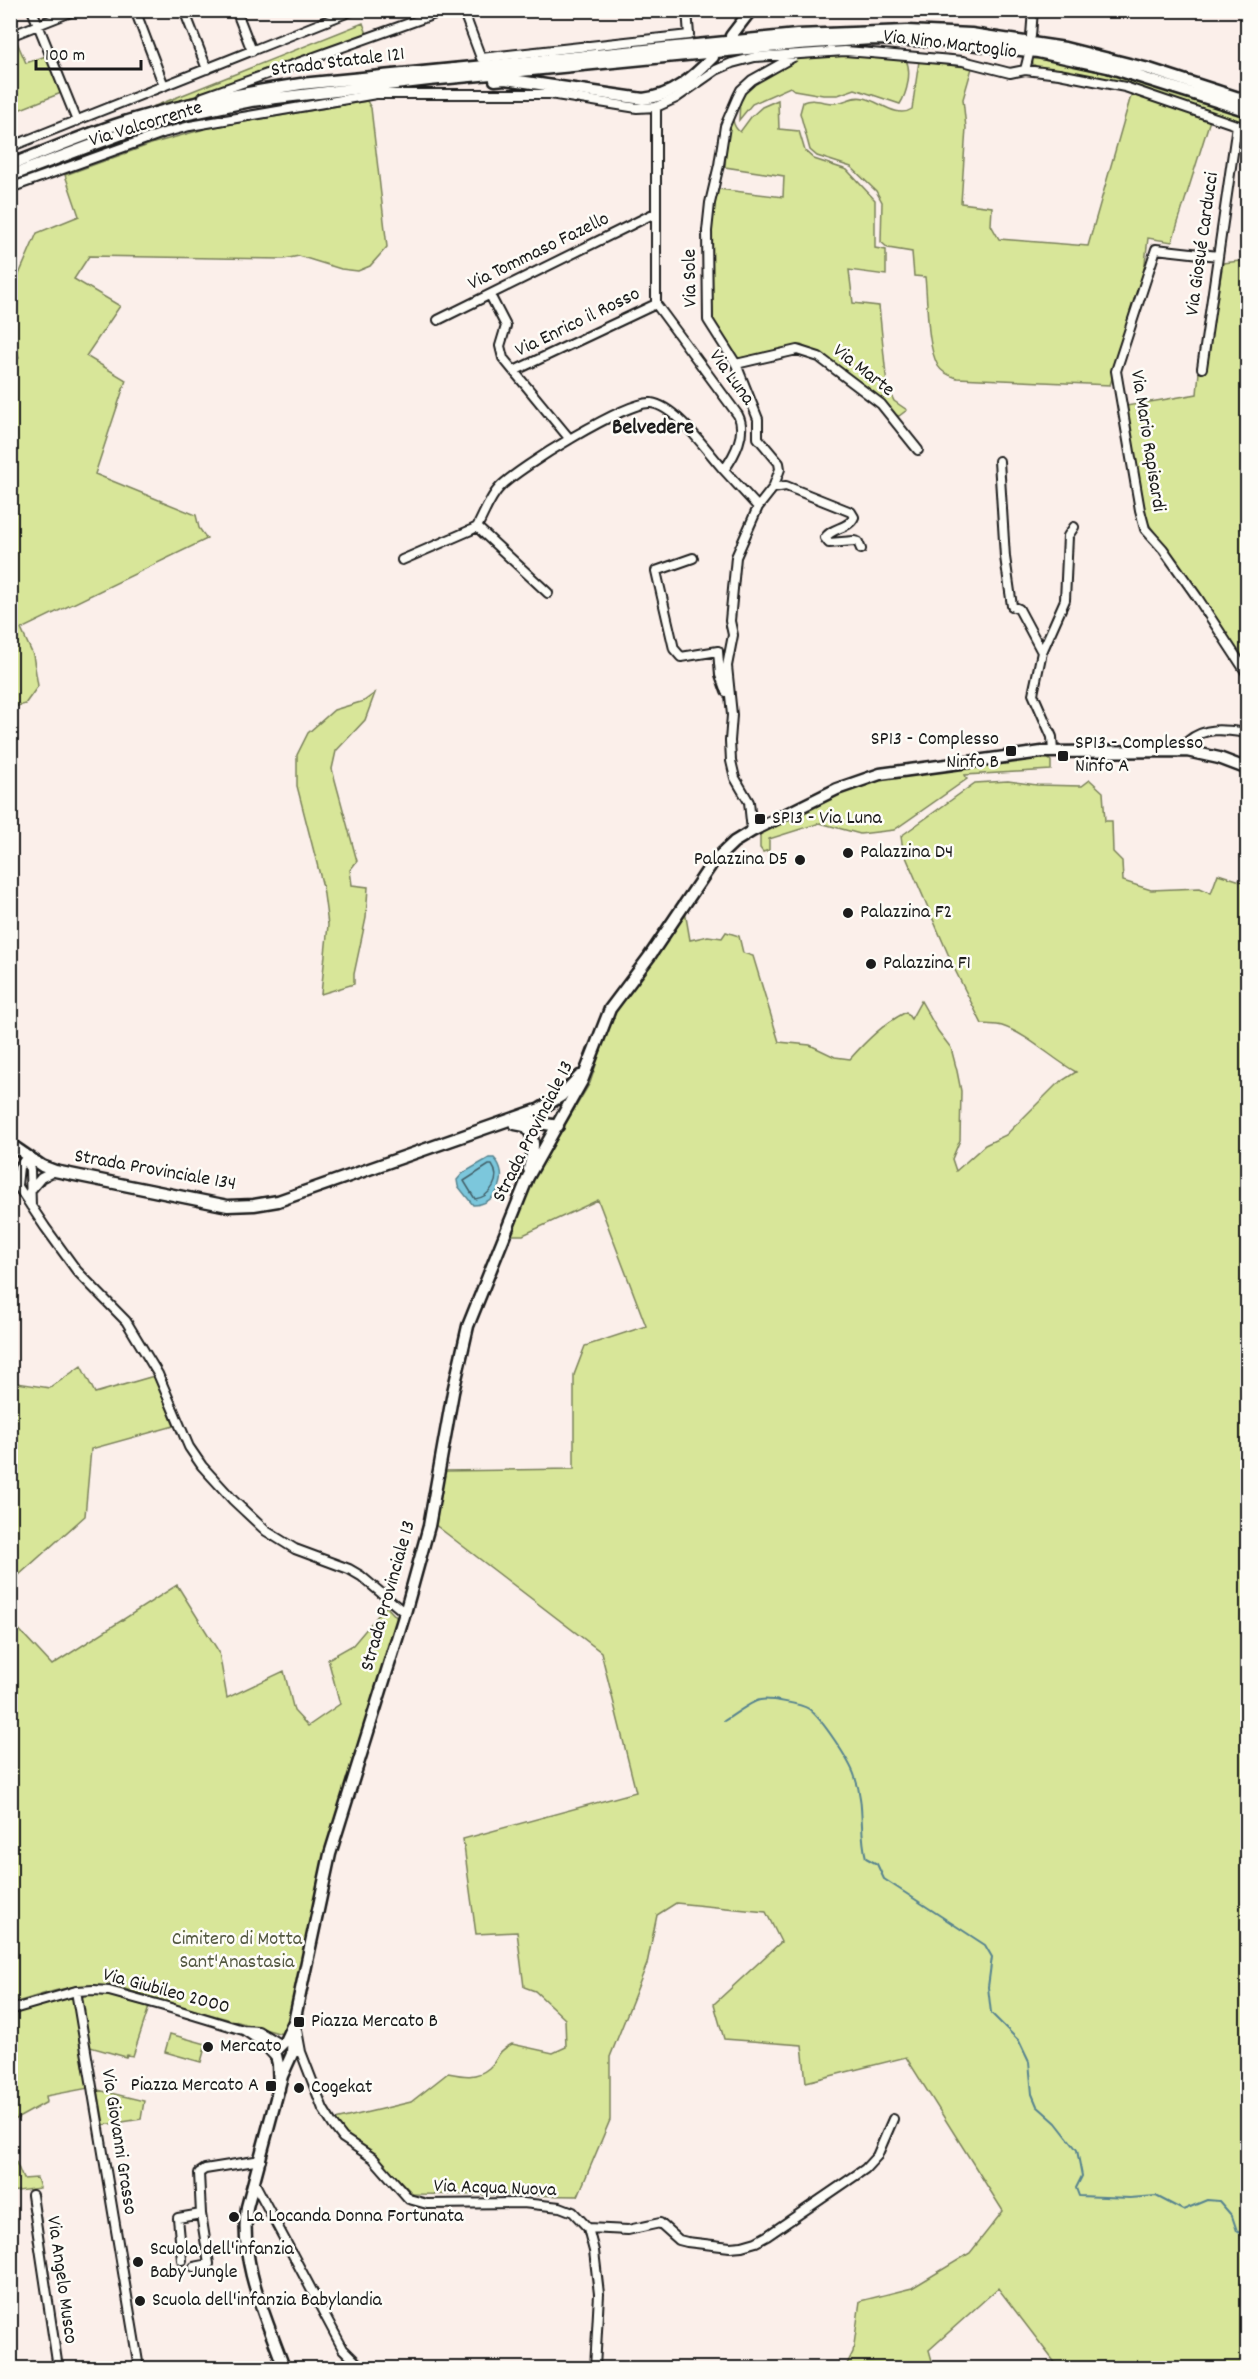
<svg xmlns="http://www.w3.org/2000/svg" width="1258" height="2379" font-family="Dekko,sans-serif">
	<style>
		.green { fill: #d8e699; stroke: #7a815a; stroke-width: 1.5 }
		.water { fill: #7cc7dc; stroke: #56838f; stroke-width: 1.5 }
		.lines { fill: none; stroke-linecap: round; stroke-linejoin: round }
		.shore { stroke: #426069; stroke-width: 1.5 }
		.stream { stroke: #56838f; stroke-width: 2 }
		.minor-casing { stroke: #1c1c1c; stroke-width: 12 }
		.major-casing { stroke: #1c1c1c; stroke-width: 15 }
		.minor { stroke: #fdfcf7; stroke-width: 8 }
		.major { stroke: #fdfcf7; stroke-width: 10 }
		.poi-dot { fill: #1c1c1c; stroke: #fdfcf7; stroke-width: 2 }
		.labels { text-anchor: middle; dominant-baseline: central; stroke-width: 5; stroke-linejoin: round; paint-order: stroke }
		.street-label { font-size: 20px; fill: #1c1c1c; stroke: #fdfcf7 }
		.poi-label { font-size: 20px; fill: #1c1c1c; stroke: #fdfcf7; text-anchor: start }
		.park-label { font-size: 20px; fill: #545942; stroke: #fdfcf7 }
		.quarter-label { font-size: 22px; font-weight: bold; fill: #1c1c1c; stroke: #fdfcf7 }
	</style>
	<rect width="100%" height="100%" fill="#fbefea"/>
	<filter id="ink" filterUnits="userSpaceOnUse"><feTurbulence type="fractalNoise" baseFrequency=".0167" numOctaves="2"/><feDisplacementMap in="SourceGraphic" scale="12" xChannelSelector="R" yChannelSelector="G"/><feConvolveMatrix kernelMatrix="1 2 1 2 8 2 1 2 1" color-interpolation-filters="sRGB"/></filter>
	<g filter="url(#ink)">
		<!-- green -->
		<path class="green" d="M363,23L367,34L202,94L140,112Z
			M16,40L26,63L46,56L61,93L11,113V42Z
			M844,56L906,60C912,72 907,93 900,104L855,89L838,95H823L794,90L790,87L752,104L739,120L740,99L757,80L794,59Z
			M1032,58C1106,69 1176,95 1247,117V125C1194,107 1139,83 1083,74C1068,72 1045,74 1033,64Z
			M919,61L972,68L963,99L966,128L961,203L992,207L991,225L999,239L1088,246L1132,92L1210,120L1172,242L1148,238L1142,288L1110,385L957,378C950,376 942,373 938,366C926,344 928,302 925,277L914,276L912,252L888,248L881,242L882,202L876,191L851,167L817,156L810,150L800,113L803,102C814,97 825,104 836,103C846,102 853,95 864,98C879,101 897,119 912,109Z
			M778,100L779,129L799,131L805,151L814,159L847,170L875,200V248L886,250V275L849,270L853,303L879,306L887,386L894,401L907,410L899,416L892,414L817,354L801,345L736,359L713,324L711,316L710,240L714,205L718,189L783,197L784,176L725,167L728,123L734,107C733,117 731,125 740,132L751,117L762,107Z
			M367,101L371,108L387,247L370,266L358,271L341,269L299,256L284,259L89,256L74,279L120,306L86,356L126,380L95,474L196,515L199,528L207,539L21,629L33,655L38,686L25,704L11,708L10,369L19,357L11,335V285L17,279L37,233L79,216L65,175L154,143L208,128Z
			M1240,261L1247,265V669L1144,517L1126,406L1197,394L1199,372H1205L1223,263Z
			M375,693L365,720L336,751L332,769L357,861L350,870L352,885L368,887L366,918L354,974V984L321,994L328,925L323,887L297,786V755L308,733L334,710L364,701Z
			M1046,757L1051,761V770L965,775L967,779L894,830L860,834L820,823L769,839V850L763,852L760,848V833L841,793L884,779Z
			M1090,780L1103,792L1105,821H1112L1113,852L1122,861L1123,881L1151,890L1200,888L1211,893L1218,874L1247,883V2368H1059L998,2288L929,2350L934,2368H845L853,2352L860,2301L912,2288L970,2253L1003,2211L906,2057L806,2082L802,2045L724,2039L714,2004L781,1942L766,1912L676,1903L657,1915L647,1964L610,2057V2120L578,2196L413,2194L374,2154L345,2134L335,2120L411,2102L448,2073C463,2076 476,2079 489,2068C500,2059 494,2053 512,2044L553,2053L566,2047L565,2019L535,1991L524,1987L517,1932L476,1934L463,1839L636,1792L601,1652L434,1524L444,1471L574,1469V1375L585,1346L646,1326L598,1200L523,1235H510L535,1175L590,1083L612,1016L628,990L646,969L685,911L690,940L708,936L722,938L726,932L739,936L743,953L753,956L779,1042L810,1045L835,1057L850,1059C867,1040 883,1024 906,1012L911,1019L921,1001L938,1031L951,1048L957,1071L961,1091L960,1140L952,1159L956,1171L985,1145L1006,1135L1057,1084L1076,1072C1051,1058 1029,1035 1002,1026C996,1024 988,1025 982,1024L955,970L903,850L901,836L975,783L1008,781L1037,785L1082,786Z
			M81,1366L95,1393L154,1376L174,1426L91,1449L85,1516L11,1582V1382L50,1388Z
			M177,1585L219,1652L227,1698L284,1671L294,1711L308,1726L340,1704L328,1659L353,1645L386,1606L397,1618L327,1849L286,2035L161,2001L116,1986V1981L106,1977V1982L111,1984L110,1987C73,1982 51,1992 17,2002L10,1991V1620L52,1665Z
			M86,1993L107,1995L149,2007L133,2056L127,2055L126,2057L90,2047L82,2001L83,1996Z
			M71,1996L75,2002L89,2088L46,2096L47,2102L11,2122L10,2014Z
			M170,2034L206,2044L201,2062L165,2052Z
			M98,2090L144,2101L141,2119L104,2125Z
			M11,2150L23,2179L37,2178L40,2188L11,2192Z"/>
		<!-- water -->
		<path class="water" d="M489,1158H494C511,1175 497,1205 473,1205L458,1186L457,1180L463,1173Z"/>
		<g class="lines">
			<!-- shore -->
			<path class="shore" d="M489,1165H492C502,1179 490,1197 475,1199L464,1181Z"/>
			<!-- stream -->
			<path class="stream" d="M724,1721C733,1716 750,1702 760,1700C768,1698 802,1704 809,1709C822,1719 850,1761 855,1777C865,1804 859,1832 866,1858L877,1864L884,1879L985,1945L992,1957L988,1987L991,2013L1019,2041L1029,2062L1032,2094L1037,2106L1056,2123L1077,2150L1082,2176L1076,2188L1079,2196L1130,2198L1156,2196L1183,2210L1207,2200L1219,2201L1232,2216L1237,2231L1245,2237"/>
			<defs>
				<path id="minor" d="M32,10L77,121
					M135,10L164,86
					M184,10L207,69
					M236,10L252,51
					M463,10L481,58L689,35L687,10
					M10,36L76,10
					M1031,36L1033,10
					M1025,70L1029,54
					M203,97L446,10
					M656,107V304L738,415C747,432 735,455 724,470L758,507L736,557L730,621L733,635L727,666L732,715L730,741L731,761L735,778L749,802L752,831
					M10,147L354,10
					M10,188L163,133L190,126L376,94H550L637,108L656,107L676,98L716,70L732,63L755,57L845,51L871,53L963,61L1010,73L1025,70L1059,74L1125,87L1248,129
					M1218,256L1156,249L1116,371L1140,510L1145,529L1163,549L1197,597L1248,675
					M490,295L506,326L500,346L503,358L569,438
					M438,320L655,213
					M736,364L797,350L819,357L881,404L918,450
					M1202,368L1237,125
					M514,371L656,304
					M999,461L1005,557L1012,606L1019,609L1042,652L1033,694L1052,737L1053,752
					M773,488L786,486L851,512L854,517C849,529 832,527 825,538L829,543L854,541L858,542L861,549
					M758,507L773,488L780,469L779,463L758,438V419L736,364L708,320L707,231L710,203L719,165L725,126L737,98L741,90L752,80L793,57
					M477,527L548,593
					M693,558L656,571L674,649L681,657L718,651L720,675L726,692
					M402,560L471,530L477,527C484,514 490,497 500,487C518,468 628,400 651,403C676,406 707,451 724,470
					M1042,652L1065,600L1068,536L1074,527
					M1187,751L1188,741C1206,726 1226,730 1248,733
					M27,1157L30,1170L31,1206
					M10,1171L17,1185L45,1227L77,1271L126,1321L158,1374L189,1447L202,1466L233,1500L266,1531L295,1549L349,1569L361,1576L405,1613
					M17,1185L19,1167L27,1157
					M30,1191L41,1178L55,1171
					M76,1991L139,2368
					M10,2010L76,1991L94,1990L109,1991L164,2006L243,2030L258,2031L281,2045
					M297,2030L301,2052
					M245,2031L260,2041L275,2057
					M292,2052H301L323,2109L333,2125L343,2138L373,2158L409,2199L427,2204L523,2203L560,2207L573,2212L588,2228L594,2251L599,2294L595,2368
					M254,2182L343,2349L362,2368
					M32,2195L58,2368
					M588,2228L628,2230L660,2223L679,2240L687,2242L730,2247L742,2246L756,2242L767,2236L865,2169L877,2156L893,2119
					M1247,2238L1248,2237
					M182,2260L178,2218L201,2214
					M194,2267L209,2264L201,2214L199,2173L205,2169L261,2160"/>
				<path id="major" d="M731,36L751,10
					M495,80L505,79L643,99C673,96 692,78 713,57
					M10,165C50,150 90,132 131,120C186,103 244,93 301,84L797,35L907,31L971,34L1065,48L1149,69L1248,101
					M10,176L159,120L251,101L429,80L798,44L872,39L943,41L1038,52L1108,67L1248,111
					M514,1123L528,1121L558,1126
					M515,1124L525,1126C538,1138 532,1154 529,1169
					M10,1144L42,1166L55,1171L228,1206L254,1205L278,1201L540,1109L561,1096L580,1076
					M279,2089L278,2064L275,2051L285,2041L294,2022L330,1854L405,1613L429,1526L453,1392L468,1326L528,1177L582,1081L610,1009L649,957L713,862L734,842L752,831L837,789L880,774L1042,752L1187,751L1219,758L1248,769
					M284,2368C266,2317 239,2263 247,2207L282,2076L292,2054L293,2031"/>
			</defs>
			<!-- minor casing -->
			<use href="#minor" class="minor-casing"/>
			<!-- major casing -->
			<use href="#major" class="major-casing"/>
			<!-- minor -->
			<use href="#minor" class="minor"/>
			<!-- major -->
			<use href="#major" class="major"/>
		</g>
	</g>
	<!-- markers -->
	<g class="poi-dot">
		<rect x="1005" y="745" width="12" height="12" rx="3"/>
		<rect x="1057" y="750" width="12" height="12" rx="3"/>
		<rect x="754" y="813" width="12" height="12" rx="3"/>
		<circle cx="848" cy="853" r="6"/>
		<circle cx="800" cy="860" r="6"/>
		<circle cx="848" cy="913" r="6"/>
		<circle cx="871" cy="964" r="6"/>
		<rect x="293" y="2016" width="12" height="12" rx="3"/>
		<circle cx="208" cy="2047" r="6"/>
		<rect x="265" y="2080" width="12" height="12" rx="3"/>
		<circle cx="299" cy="2088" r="6"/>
		<circle cx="234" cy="2217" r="6"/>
		<circle cx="138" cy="2262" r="6"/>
		<circle cx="140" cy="2301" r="6"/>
	</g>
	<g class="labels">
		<!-- street labels -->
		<g class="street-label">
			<text transform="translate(950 45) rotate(7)">Via Nino Martoglio</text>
			<text transform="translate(338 63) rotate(-7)">Strada Statale 121</text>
			<text transform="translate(146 125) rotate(-17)">Via Valcorrente</text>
			<text transform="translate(1203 244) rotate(-82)">Via Giosué Carducci</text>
			<text transform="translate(539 252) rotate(-26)">Via Tommaso Fazello</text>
			<text transform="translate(691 278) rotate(-91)">Via Sole</text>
			<text transform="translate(578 323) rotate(-26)">Via Enrico il Rosso</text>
			<text transform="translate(863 371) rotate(38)">Via Marte</text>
			<text transform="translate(731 378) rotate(54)">Via Luna</text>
			<text transform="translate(1147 441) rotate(81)">Via Mario Rapisardi</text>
			<text transform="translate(534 1132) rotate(-63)">Strada Provinciale 13</text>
			<text transform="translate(155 1171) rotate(10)">Strada Provinciale 134</text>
			<text transform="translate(389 1596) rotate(-74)">Strada Provinciale 13</text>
			<text transform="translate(166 1992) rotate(15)">Via Giubileo 2000</text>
			<text transform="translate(118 2142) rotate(81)">Via Giovanni Grasso</text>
			<text transform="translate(495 2189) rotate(2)">Via Acqua Nuova</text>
			<text transform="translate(61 2280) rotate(82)">Via Angelo Musco</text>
		</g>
		<!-- poi labels -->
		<g class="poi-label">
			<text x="999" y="740" text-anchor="end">SP13 - Complesso<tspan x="999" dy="23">Ninfo B</tspan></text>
			<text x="1075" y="744">SP13 - Complesso<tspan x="1075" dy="23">Ninfo A</tspan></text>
			<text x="772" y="819">SP13 - Via Luna</text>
			<text x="860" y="853">Palazzina D4</text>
			<text x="788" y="860" text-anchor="end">Palazzina D5</text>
			<text x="860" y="913">Palazzina F2</text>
			<text x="883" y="964">Palazzina F1</text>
			<text x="311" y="2022">Piazza Mercato B</text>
			<text x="220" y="2047">Mercato</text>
			<text x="259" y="2086" text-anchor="end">Piazza Mercato A</text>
			<text x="311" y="2088">Cogekat</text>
			<text x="246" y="2217">La Locanda Donna Fortunata</text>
			<text x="150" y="2250">Scuola dell'infanzia<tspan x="150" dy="23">Baby Jungle</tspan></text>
			<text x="152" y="2301">Scuola dell'infanzia Babylandia</text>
		</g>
		<!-- park labels -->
		<g class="park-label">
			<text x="237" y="1940">Cimitero di Motta<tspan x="237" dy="23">Sant'Anastasia</tspan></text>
		</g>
		<!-- quarter labels -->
		<g class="quarter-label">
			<text x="653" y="428">Belvedere</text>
		</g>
	</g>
	<!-- margin -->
	<rect width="1258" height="2379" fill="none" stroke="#fdfcf7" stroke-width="36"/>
	<rect x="18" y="18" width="1222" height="2343" fill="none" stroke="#1c1c1c" stroke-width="2" filter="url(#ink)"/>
	<!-- scale -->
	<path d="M36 60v9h105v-9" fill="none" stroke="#1c1c1c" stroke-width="3"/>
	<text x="45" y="60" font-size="18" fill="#1c1c1c" stroke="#fdfcf7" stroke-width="4.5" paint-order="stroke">100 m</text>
</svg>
